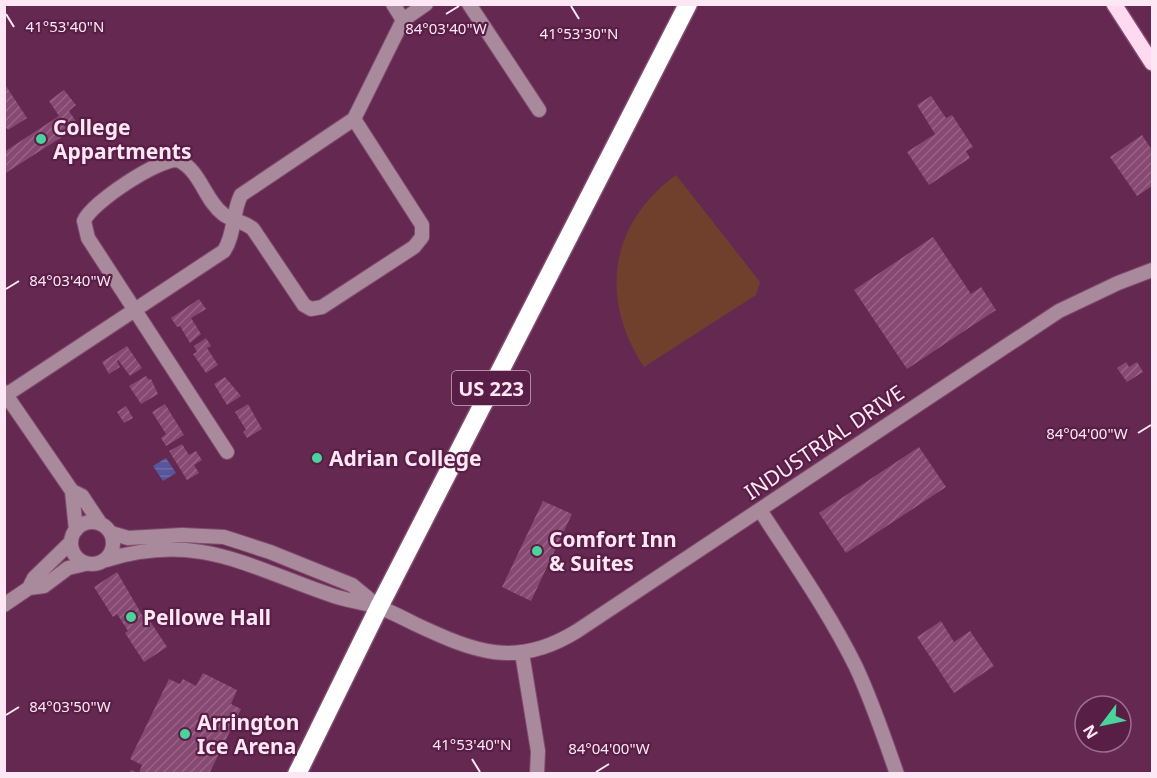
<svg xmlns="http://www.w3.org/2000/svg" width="1157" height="778" font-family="'Noto Sans',sans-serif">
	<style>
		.green { fill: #71402c }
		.water { fill: url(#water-rules) }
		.building { fill: url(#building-hatch) }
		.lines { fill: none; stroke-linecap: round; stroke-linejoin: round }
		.minor-casing { stroke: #814b6e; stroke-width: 16 }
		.major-casing { stroke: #814b6e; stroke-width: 18 }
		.highway-casing { stroke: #814b6e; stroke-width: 21 }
		.minor { stroke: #a98a9c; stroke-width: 14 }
		.major { stroke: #ffd9ef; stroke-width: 15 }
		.highway { stroke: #fff; stroke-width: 18 }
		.ticks { fill: none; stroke: #fee7f4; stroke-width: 2 }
		.poi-dot { fill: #4ad49c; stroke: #591e46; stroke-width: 2 }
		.labels { text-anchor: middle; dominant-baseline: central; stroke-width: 4.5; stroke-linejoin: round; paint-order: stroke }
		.shield { fill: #591e46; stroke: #ccabc0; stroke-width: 1.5 }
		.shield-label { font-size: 20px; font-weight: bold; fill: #fee7f4 }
		.poi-label { font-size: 21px; font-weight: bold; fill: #fee7f4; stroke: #591e46; text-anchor: start }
		.street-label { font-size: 21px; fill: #fee7f4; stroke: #591e46 }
		.ticks-label { font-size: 15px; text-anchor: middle; fill: #fee7f4; stroke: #591e46; stroke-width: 4.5; stroke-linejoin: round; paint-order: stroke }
	</style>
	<defs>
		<pattern id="water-rules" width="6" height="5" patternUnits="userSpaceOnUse" patternTransform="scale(1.5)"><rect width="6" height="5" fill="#57559b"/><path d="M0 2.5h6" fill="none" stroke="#706daa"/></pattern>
		<pattern id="building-hatch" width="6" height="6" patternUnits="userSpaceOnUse" patternTransform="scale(1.5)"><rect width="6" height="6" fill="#874871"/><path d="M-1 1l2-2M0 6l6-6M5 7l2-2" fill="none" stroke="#996286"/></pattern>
	</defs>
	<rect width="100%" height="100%" fill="#652951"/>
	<!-- green -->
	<path class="green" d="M676,175L760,282L756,295L644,367C599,299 609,224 676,175Z"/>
	<!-- water -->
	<path class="water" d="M166,458L176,473L163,481L153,466Z"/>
	<!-- building -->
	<path class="building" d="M4,83L27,118L8,130L4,125Z
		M64,90L76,105L69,111L79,126L4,174V152L59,116L49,101Z
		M931,96L946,118L952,115L973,147L966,151L970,158L929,185L907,152L935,134L917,105Z
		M1142,135L1152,150V186L1137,196L1110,157Z
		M933,237L971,294L981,287L996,310L907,369L854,290Z
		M199,299L206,309L191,318L201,334L190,343L180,326L177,327L171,318Z
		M206,338L211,346L207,348L218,365L206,373L193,354L197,352L194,346Z
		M127,346L142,368L130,376L118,360L117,361L120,367L109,374L102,362Z
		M1126,362L1129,367L1137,362L1143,372L1127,382L1117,368Z
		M146,376L149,380L151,379L158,394L141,404L129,386Z
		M225,377L241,396L227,405L214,384Z
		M165,404L184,435L166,446L161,438L166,434L152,412Z
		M248,404L262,429L247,438L243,432L246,430L235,412Z
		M126,406L133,418L124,423L117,412Z
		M182,444L189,455L196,451L202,460L194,465L199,473L187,480L169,451Z
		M919,447L946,487L846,553L819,513Z
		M543,501L572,514L531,601L502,587Z
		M117,572L145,620L148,618L167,647L144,662L125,633L128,631L117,614L113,617L94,587Z
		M941,621L954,642L970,631L994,666L954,693L917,637Z
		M203,673L237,690L231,704L241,709L209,774H129L131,770L139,773L142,765L130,759L169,679L180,684L183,679L196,686Z"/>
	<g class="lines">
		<defs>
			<path id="minor" d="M393,4L403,20
				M469,4L539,110
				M4,392L72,491L82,496L100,523
				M6,395L224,251C235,234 232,213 241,195L354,119L403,20L426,4
				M227,452L88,238L84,221C91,203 159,158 178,160C201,171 204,199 223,214C232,221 244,221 253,229L304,305L311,309L322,307L414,247L422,237V225L354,119
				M72,491L76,530
				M760,510C793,561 829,612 856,667C872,701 884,737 897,774
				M71 543a21 21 0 1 1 42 0a21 21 0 1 1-42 0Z
				M111,533L128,538L182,535L224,537L270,552L352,585L375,604
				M106,560C198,531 250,568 334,596C348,601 363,602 378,607C390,611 403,618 415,624C475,652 516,669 577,631L1059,311L1118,283L1152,270
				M29,588L34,578L71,542
				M4,605L29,588L44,586L68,568L85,564
				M522,653L538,751L537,774"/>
			<path id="major" d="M1114,4L1152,63"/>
			<path id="highway" d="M297,774L379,607L688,4"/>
		</defs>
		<!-- minor casing -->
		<use href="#minor" class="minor-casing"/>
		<!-- major casing -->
		<use href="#major" class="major-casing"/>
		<!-- highway casing -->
		<use href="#highway" class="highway-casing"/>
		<!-- minor -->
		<use href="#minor" class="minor"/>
		<!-- major -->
		<use href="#major" class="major"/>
		<!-- highway -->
		<use href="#highway" class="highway"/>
	</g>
	<!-- ticks -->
	<path class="ticks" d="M571,6L579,19M6,14L14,27M446,14L459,6M6,289L19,281M1138,433L1151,425M6,715L19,707M472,759L480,772M596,772L609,764"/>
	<!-- markers -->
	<g class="poi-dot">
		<circle cx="41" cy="139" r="6"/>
		<circle cx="317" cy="458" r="6"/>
		<circle cx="537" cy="551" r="6"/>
		<circle cx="131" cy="617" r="6"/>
		<circle cx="185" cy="734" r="6"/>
	</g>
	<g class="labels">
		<!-- shield labels -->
		<rect class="shield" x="452" y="371" width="78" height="34" rx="4.5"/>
		<g class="shield-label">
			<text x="491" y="388">US 223</text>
		</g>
		<!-- poi labels -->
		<g class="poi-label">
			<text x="53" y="127">College<tspan x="53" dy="24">Appartments</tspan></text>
			<text x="329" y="458">Adrian College</text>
			<text x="549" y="539">Comfort Inn<tspan x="549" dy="24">&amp; Suites</tspan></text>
			<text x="143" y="617">Pellowe Hall</text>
			<text x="197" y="722">Arrington<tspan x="197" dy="24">Ice Arena</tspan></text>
		</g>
		<!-- street labels -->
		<g class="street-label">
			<text transform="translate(824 442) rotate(-34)">INDUSTRIAL DRIVE</text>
		</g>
	</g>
	<g class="ticks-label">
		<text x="65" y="32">41°53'40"N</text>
		<text x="446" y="34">84°03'40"W</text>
		<text x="579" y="39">41°53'30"N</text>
		<text x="70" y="286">84°03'40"W</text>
		<text x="1087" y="439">84°04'00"W</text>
		<text x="70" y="712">84°03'50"W</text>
		<text x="472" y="750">41°53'40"N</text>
		<text x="609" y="754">84°04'00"W</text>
	</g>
	<!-- border -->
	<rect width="1157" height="778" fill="none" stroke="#fee7f4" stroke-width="12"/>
	<!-- north arrow -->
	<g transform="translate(1103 724) rotate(238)"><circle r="28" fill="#591e46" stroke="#9b6e8c" stroke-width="1.5"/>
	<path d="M0-4.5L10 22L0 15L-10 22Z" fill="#4ad49c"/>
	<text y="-9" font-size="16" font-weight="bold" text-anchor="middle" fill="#fee7f4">N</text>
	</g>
</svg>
